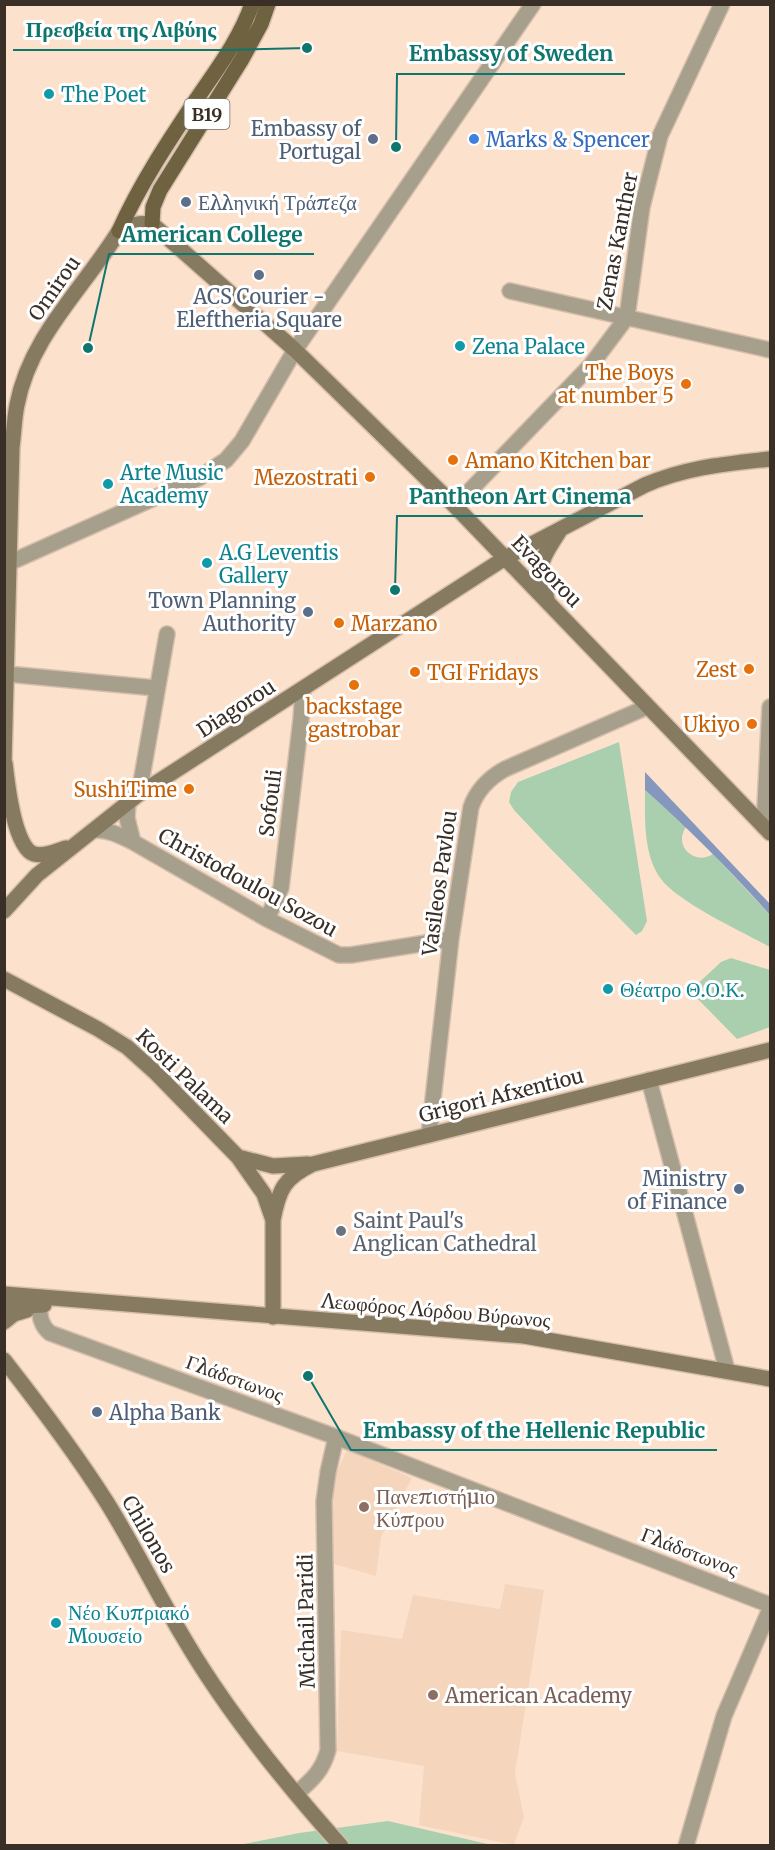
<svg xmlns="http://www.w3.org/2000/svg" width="775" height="1850" font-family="Merriweather,serif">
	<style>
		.built { fill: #f5d6bc }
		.green { fill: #aacfaf }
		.water { fill: #8597bd }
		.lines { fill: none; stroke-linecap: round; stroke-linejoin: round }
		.street-casing { stroke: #d5beac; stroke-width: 18 }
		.secondary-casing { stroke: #d5beac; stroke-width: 18 }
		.primary-casing { stroke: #d5beac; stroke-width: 18 }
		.street { stroke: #a69f8c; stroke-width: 15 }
		.secondary { stroke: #867b60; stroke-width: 15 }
		.primary { stroke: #6f6241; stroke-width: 15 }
		.culture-dot { fill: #0f9aa8; stroke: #fff; stroke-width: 2 }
		.service-dot { fill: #5c6f8a; stroke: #fff; stroke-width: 2 }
		.shop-dot { fill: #3f7fe0; stroke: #fff; stroke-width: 2 }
		.food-dot { fill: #e8710a; stroke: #fff; stroke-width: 2 }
		.worship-dot { fill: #6b7280; stroke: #fff; stroke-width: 2 }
		.education-dot { fill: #8d6e63; stroke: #fff; stroke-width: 2 }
		.labels { text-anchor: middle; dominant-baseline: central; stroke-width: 6; stroke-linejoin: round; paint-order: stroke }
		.shield { fill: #fff; stroke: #746d68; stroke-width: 1.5 }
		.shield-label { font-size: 18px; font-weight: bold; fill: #392f27 }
		.culture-label { font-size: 20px; fill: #0d838f; stroke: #fff; text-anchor: start }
		.service-label { font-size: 20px; fill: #4e5e75; stroke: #fff; text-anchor: end }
		.shop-label { font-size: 20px; fill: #366cbe; stroke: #fff; text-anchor: start }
		.street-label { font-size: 20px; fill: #392f27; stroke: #fff }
		.food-label { font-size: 20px; fill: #c56008; stroke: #fff; text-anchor: end }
		.worship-label { font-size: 20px; fill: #5b616d; stroke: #fff; text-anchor: start }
		.education-label { font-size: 20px; fill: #785e54; stroke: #fff; text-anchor: start }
		.leader { fill: none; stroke: #0f766e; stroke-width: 2 }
		.callout-dot { fill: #0f766e; stroke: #fff; stroke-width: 2 }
		.callout-label { font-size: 21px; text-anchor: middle; font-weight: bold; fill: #0f766e; stroke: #fff; stroke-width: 6; stroke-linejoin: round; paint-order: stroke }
	</style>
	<rect width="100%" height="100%" fill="#fce2cd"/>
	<!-- built -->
	<path class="built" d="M347,1450L412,1478L381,1537L376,1576L334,1564L330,1486Z
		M505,1584L544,1590L515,1773L524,1817L514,1845L419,1825L424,1766L337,1751L341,1630L402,1639L413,1595L500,1609Z"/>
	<!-- green -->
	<path class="green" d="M619,742L647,921L642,931L636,935L547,845L514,810L509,802L511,792L518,782Z
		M645,790L686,827C673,846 694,866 713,854L770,915V947C743,932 679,903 661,879C643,855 645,818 645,790Z
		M731,958L770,970V1027L737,1039L690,991L721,962Z
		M388,1821L492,1845L234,1846L299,1833Z"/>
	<!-- water -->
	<path class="water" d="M645,772L770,904V915C731,871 689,829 645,790Z"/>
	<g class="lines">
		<defs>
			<path id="street" d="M510,291L770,350
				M455,506L591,365L627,317L642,207L660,136L722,4
				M9,563L199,478L226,460L242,441L295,350L533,4
				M7,674L156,688
				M139,794L167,634
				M128,803L127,818L133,842
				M764,827L770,707
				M96,830C110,830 121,836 133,842L267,919L339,955H351L451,939
				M267,919L281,888L301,719L303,690
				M649,1080L727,1370
				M429,1135L451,939L471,807C477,790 489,778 505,769L647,707
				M39,1306C40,1317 41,1326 50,1333L336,1437L770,1605
				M297,1793C312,1780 323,1770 328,1750L324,1501L328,1472L336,1437
				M686,1846L724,1716L770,1609"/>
			<path id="secondary" d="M547,599C536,561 540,563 560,530
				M5,763C7,781 14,848 34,854C45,857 56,851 66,848
				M4,764L12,447C14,433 14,419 17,405C30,336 84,288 119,231C131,225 139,222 152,224L295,350L455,506L770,833
				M4,911L37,875L139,794L505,558L645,485C687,467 725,464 770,459
				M4,979L98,1029L127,1047L156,1073L238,1157L264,1194L273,1220V1317
				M238,1157L273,1166L308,1164
				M273,1220C279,1189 284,1178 313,1164L770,1050
				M4,1294L524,1336L770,1379
				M4,1307L44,1305
				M4,1322L14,1314L27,1310
				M4,1360C40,1406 75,1452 106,1501C133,1544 156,1591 182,1635C226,1711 283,1781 341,1846"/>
			<path id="primary" d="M152,224L153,207L160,190L242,59L261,24L268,4
				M119,231C140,184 168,142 196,100C217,69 240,39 252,4"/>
		</defs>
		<!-- street casing -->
		<use href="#street" class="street-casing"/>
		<!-- secondary casing -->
		<use href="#secondary" class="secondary-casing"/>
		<!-- primary casing -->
		<use href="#primary" class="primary-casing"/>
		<!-- street -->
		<use href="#street" class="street"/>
		<!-- secondary -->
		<use href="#secondary" class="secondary"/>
		<!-- primary -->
		<use href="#primary" class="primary"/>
	</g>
	<!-- markers -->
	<g class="culture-dot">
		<circle cx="49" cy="94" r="6"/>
		<circle cx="460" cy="346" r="6"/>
		<circle cx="108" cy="484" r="6"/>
		<circle cx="207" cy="563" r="6"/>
		<circle cx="608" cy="989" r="6"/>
		<circle cx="56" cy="1623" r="6"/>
	</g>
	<g class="service-dot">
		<circle cx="373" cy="139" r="6"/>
		<circle cx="186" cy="202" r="6"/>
		<circle cx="259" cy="275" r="6"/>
		<circle cx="308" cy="612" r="6"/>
		<circle cx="739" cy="1189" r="6"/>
		<circle cx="97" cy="1412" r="6"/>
	</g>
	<circle class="shop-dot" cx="474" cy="139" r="6"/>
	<g class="food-dot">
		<circle cx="686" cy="384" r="6"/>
		<circle cx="453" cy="460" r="6"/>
		<circle cx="370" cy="477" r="6"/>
		<circle cx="339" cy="623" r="6"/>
		<circle cx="749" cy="669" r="6"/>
		<circle cx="415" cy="672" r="6"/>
		<circle cx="354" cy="685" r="6"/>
		<circle cx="752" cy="724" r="6"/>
		<circle cx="189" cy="789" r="6"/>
	</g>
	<circle class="worship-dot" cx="341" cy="1231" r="6"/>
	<g class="education-dot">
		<circle cx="364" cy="1507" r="6"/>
		<circle cx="433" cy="1695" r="6"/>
	</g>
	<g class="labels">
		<!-- shield labels -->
		<rect class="shield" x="184.5" y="99" width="45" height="30" rx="4.5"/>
		<g class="shield-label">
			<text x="207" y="114">B19</text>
		</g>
		<!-- culture labels -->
		<g class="culture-label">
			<text x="61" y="94">The Poet</text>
			<text x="472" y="346">Zena Palace</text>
			<text x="120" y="472">Arte Music<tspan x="120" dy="23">Academy</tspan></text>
			<text x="219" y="552">A.G Leventis<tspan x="219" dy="23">Gallery</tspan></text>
			<text x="620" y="989">Θέατρο Θ.Ο.Κ.</text>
			<text x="68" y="1612">Νέο Κυπριακό<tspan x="68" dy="23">Μουσείο</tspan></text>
		</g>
		<!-- service labels -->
		<g class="service-label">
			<text x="361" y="128">Embassy of<tspan x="361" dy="23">Portugal</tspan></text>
			<text x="198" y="202" text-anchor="start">Ελληνική Τράπεζα</text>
			<text x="259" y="296" text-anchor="middle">ACS Courier -<tspan x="259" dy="23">Eleftheria Square</tspan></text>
			<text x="296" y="600">Town Planning<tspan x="296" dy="23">Authority</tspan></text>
			<text x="727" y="1178">Ministry<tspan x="727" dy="23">of Finance</tspan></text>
			<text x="109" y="1412" text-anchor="start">Alpha Bank</text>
		</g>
		<!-- shop labels -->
		<g class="shop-label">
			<text x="486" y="139">Marks &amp; Spencer</text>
		</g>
		<!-- street labels -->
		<g class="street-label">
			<text transform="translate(617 241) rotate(-79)">Zenas Kanther</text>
			<text transform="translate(54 288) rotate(-55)">Omirou</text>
			<text transform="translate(547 571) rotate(46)">Evagorou</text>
			<text transform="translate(236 708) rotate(-33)">Diagorou</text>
			<text transform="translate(270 803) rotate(-83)">Sofouli</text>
			<text transform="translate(248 882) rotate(29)">Christodoulou Sozou</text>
			<text transform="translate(439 883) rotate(-82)">Vasileos Pavlou</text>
			<text transform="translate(185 1076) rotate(44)">Kosti Palama</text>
			<text transform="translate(501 1095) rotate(-14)">Grigori Afxentiou</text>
			<text transform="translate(436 1310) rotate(5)">Λεωφόρος Λόρδου Βύρωνος</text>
			<text transform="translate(235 1378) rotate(20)">Γλάδστωνος</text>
			<text transform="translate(149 1534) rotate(60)">Chilonos</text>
			<text transform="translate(690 1551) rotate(21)">Γλάδστωνος</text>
			<text transform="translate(306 1621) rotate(-91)">Michail Paridi</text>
		</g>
		<!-- food labels -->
		<g class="food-label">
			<text x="674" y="372">The Boys<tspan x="674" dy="23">at number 5</tspan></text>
			<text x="465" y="460" text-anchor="start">Amano Kitchen bar</text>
			<text x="358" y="477">Mezostrati</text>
			<text x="351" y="623" text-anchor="start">Marzano</text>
			<text x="737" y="669">Zest</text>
			<text x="427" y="672" text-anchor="start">TGI Fridays</text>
			<text x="354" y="706" text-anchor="middle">backstage<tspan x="354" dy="23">gastrobar</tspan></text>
			<text x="740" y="724">Ukiyo</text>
			<text x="177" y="789">SushiTime</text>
		</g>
		<!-- worship labels -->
		<g class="worship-label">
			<text x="353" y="1220">Saint Paul's<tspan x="353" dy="23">Anglican Cathedral</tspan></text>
		</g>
		<!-- education labels -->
		<g class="education-label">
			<text x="376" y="1496">Πανεπιστήμιο<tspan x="376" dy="23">Κύπρου</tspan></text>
			<text x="445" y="1695">American Academy</text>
		</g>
	</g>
	<!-- callouts -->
	<path class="leader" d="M307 48L228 50H13M396 147L397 74H625M88 348L109 254H314M395 590L397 516H643M308 1376L351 1450H717"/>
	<g class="callout-dot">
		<circle cx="307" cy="48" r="6"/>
		<circle cx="396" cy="147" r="6"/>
		<circle cx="88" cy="348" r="6"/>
		<circle cx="395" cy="590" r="6"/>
		<circle cx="308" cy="1376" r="6"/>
	</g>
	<g class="callout-label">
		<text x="121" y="37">Πρεσβεία της Λιβύης</text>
		<text x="511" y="61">Embassy of Sweden</text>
		<text x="212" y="242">American College</text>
		<text x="520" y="504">Pantheon Art Cinema</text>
		<text x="534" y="1438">Embassy of the Hellenic Republic</text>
	</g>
	<!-- border -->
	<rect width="775" height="1850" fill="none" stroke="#392f27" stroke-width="12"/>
</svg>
